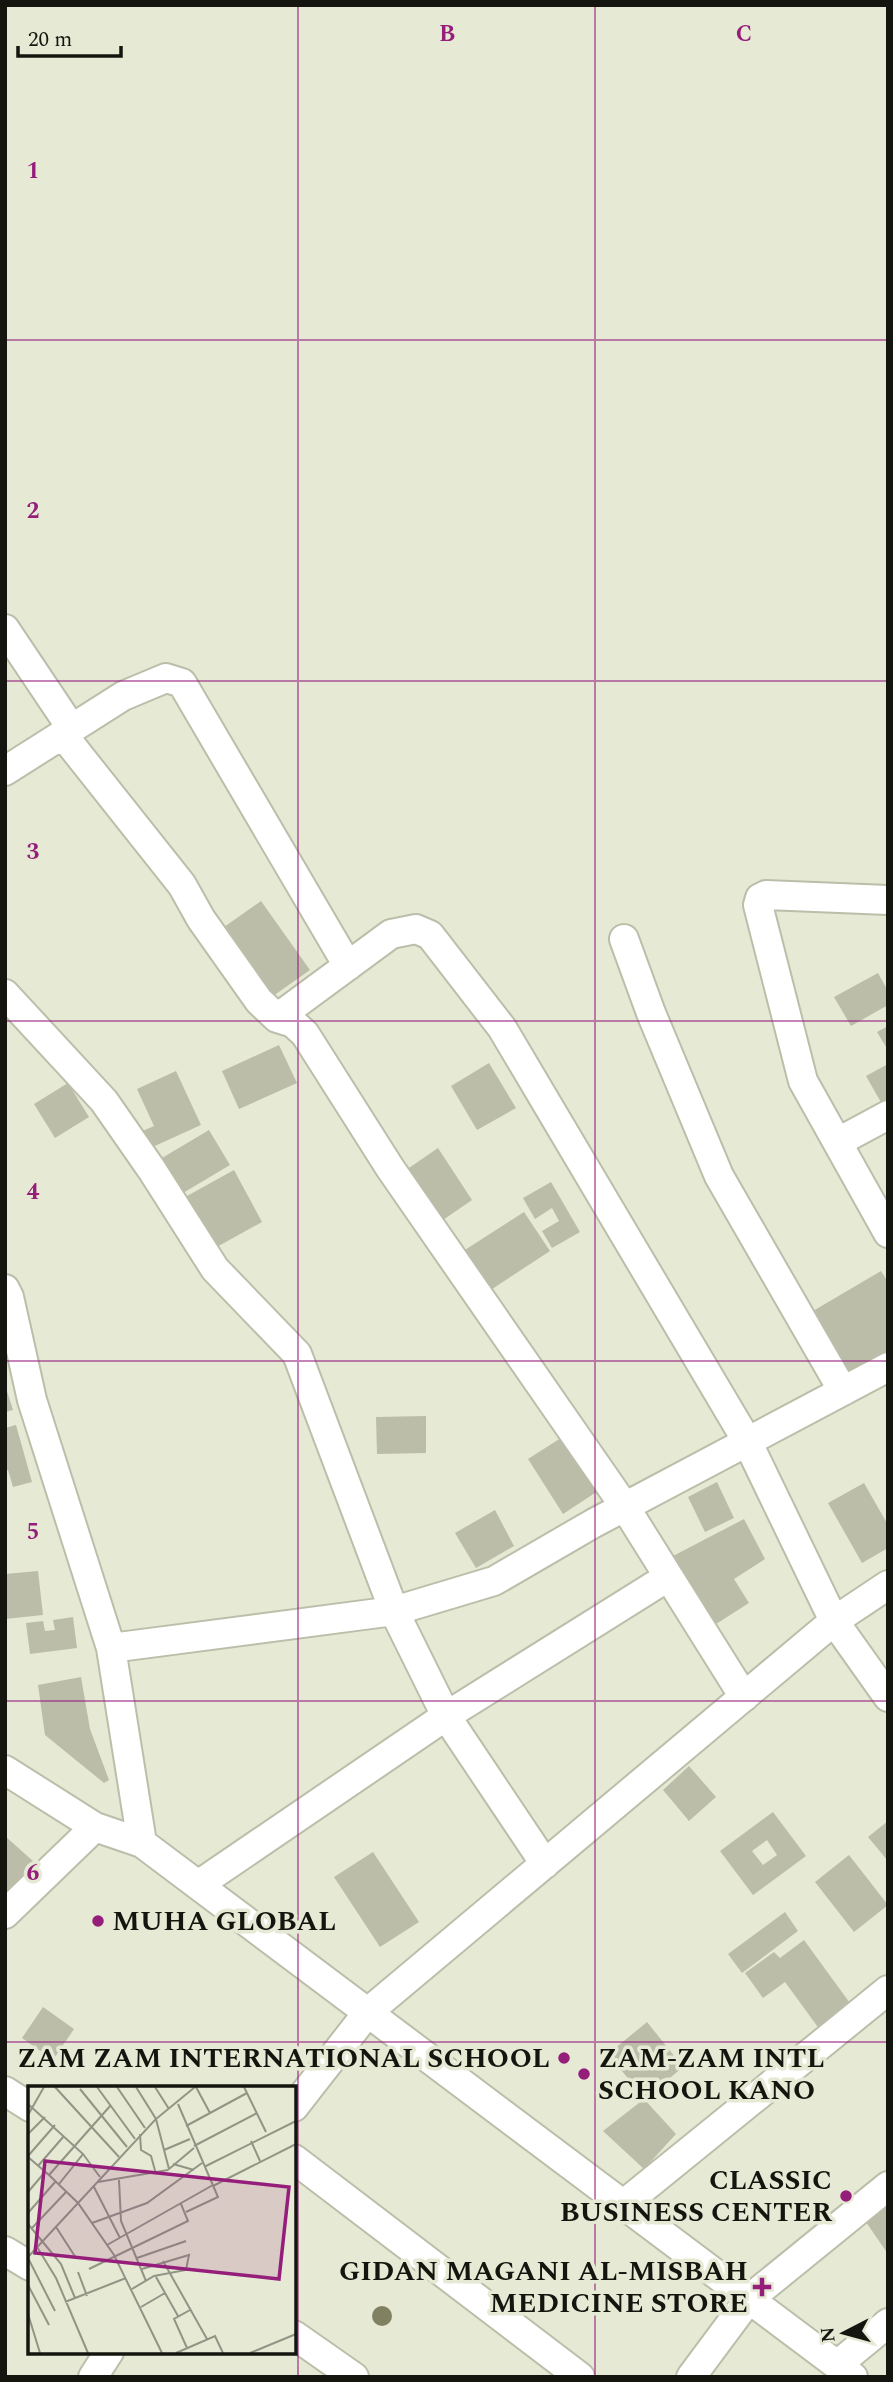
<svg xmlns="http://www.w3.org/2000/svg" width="893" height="2382" font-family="Spectral,serif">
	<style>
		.building { fill: #bbbda9; fill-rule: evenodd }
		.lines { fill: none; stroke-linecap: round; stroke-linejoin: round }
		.minor-casing { stroke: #bbbea9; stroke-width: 32 }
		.minor { stroke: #fff; stroke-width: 28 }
		.tree { fill: #7f8160 }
		.grid { fill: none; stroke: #951e7b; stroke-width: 2; stroke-opacity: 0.55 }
		.poi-dot { fill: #951e7b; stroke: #e6e9d4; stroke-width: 2.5 }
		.labels { text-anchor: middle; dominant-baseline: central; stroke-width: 7; stroke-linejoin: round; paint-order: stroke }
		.poi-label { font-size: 28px; font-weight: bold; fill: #14150e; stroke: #e6e9d4; text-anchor: end }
		.inset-road { fill: none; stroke: #929485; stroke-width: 2 }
		.view { fill: #951e7b; fill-opacity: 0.15; stroke: #951e7b; stroke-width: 3.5 }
		.inset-edge { fill: none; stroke: #14150e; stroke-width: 3.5 }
		.grid-label { font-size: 23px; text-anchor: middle; font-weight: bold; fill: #951e7b; stroke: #e6e9d4; stroke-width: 7; stroke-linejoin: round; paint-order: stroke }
	</style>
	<rect width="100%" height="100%" fill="#e6e9d4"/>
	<!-- building -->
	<path class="building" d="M261,901L310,970L266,1001L217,932Z
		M878,973L888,991V1005L851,1026L834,997Z
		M888,1026V1050L877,1032Z
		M279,1045L297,1083L239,1109L222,1071Z
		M489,1063L516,1108L477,1130L451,1086Z
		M888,1064V1110L886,1111L866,1076Z
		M176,1071L201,1125L146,1150L138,1133L154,1126L137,1089Z
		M68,1083L89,1117L55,1138L34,1104Z
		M209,1130L230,1165L183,1193L162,1158Z
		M438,1148L472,1200L440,1222L406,1170Z
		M234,1170L262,1222L215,1248L187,1196Z
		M551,1182L580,1232L552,1248L542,1231L559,1221L552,1208L535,1219L523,1198Z
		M524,1212L550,1251L483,1295L457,1255Z
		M881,1271L888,1282V1358L853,1379L813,1311Z
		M5,1385L13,1410L5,1412Z
		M426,1416V1453L377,1454L376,1417Z
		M16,1425L32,1482L13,1487L8,1470L5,1471V1428Z
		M564,1436L598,1491L563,1514L528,1459Z
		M717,1482L734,1518L705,1532L688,1497Z
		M864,1483L888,1525V1548L862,1563L828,1503Z
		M495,1510L514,1546L476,1568L455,1533Z
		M744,1519L765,1559L734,1579L749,1603L716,1624L673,1556Z
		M38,1571L43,1615L5,1619V1574Z
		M73,1617L77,1648L30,1654L26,1623L43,1621L45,1631L55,1630L53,1620Z
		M81,1677L90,1729L109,1780L104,1783L45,1735L38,1685Z
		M689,1766L716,1797L689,1821L663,1790Z
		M773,1812L806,1856L753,1895L720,1851ZM767,1840L777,1855L763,1865L752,1851Z
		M888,1821V1861L868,1837Z
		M5,1836L34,1862L5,1895Z
		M373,1852L419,1922L380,1947L334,1877Z
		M849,1855L888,1905L854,1932L815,1882Z
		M785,1912L798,1931L742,1973L728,1954Z
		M804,1940L855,2010L823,2034L785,1982L763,1998L745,1973L774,1952L780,1958Z
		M43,2007L74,2029L53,2060L22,2038Z
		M647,2022L683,2067L645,2099L608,2054Z
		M644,2099L676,2134L644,2169L603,2131Z
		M888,2192V2254L859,2212Z"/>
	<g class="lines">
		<defs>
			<path id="minor" d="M5,629L72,729
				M63,735L182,885L201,919L259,1001L277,1018L293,1023L305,1034L390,1168L625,1507L744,1697
				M5,771L123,696L166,678L182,683L348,966
				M888,900L766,895L760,898L758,905L803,1081L888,1233
				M624,939L651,1013L719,1176L843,1391
				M5,994L104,1101L152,1170L215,1269L297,1354L394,1611L446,1716L545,1864
				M277,1018L391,934L416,929L430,935L502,1028L747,1441L834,1621L888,1697
				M838,1142L888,1115
				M5,1289L9,1297L32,1400L111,1648L142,1843
				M111,1648L394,1611L494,1581L594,1523L888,1367
				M5,1770L95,1827L142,1843L853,2377
				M198,1885L446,1716L668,1577
				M5,1914L95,1827
				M5,2091L30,2107
				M294,2107L368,2012L834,1621L888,1585
				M294,2159L580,2377
				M624,2204L888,1990
				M5,2251L30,2266
				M294,2335L354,2377
				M837,2365L888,2323
				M93,2377L109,2352
				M691,2377L749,2299L888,2186"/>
		</defs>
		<!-- minor casing -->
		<use href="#minor" class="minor-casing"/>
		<!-- minor -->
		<use href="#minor" class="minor"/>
	</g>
	<!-- trees -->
	<circle class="tree" cx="382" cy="2316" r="10"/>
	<!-- grid -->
	<path class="grid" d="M298,5V2377M595,5V2377M5,340H888M5,681H888M5,1021H888M5,1361H888M5,1701H888M5,2042H888"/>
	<!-- markers -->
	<g class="poi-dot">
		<circle cx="98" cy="1921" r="7"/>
		<circle cx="564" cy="2058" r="7"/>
		<circle cx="584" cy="2074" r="7"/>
		<circle cx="846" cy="2196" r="7"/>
		<path d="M758.5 2276.5h7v7h7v7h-7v7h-7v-7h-7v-7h7z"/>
	</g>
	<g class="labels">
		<!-- poi labels -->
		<g class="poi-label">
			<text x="112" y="1921" text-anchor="start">MUHA GLOBAL</text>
			<text x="550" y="2058">ZAM ZAM INTERNATIONAL SCHOOL</text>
			<text x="598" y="2058" text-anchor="start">ZAM-ZAM INTL<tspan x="598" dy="32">SCHOOL KANO</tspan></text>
			<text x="832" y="2180">CLASSIC<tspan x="832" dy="32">BUSINESS CENTER</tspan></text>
			<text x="748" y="2271">GIDAN MAGANI AL-MISBAH<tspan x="748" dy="32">MEDICINE STORE</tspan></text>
		</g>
	</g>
	<!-- overview -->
	<g transform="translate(28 2086)">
		<rect width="268" height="268" fill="#e6e9d4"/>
		<path class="inset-road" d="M27,1L91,71M69,1L107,53M89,1L117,42M127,1L141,23M168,1L182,27M216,1L238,46M52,3L99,61M0,18L55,68L31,98M150,18L190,111L158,126M0,29L16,1M158,40L219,7M0,48L17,31M112,48L113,64L123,70L128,88M223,55L232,75M166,60L229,27M166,62L141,83L128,33L167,1M136,64L162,53M55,68L72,91M0,70L27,39M0,71L21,89L83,19M145,78L166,84M10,80L36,50M176,81L268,35M21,89L50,117L86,169L134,267M91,94L93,135L118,195M70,96L140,84M185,100L268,58M66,101L92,152M0,106L17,86M0,127L28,95M64,137L119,117L174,77M0,138L33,178L47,212M28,141L48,172M4,142L39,105M79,159L185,99M9,161L28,192L60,267M0,171L128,33L108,1M0,172L27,225M109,172L158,155M135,175L179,253M61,183L160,135L153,118M50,186L59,210M128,191L150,230M0,199L21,239M104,203L126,190L158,184L161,169L114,183M37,216L98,192M113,221L137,207M0,228L12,267M159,262L146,233L162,224M148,267L187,250L195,267M222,267L268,248"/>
		<path class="view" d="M17,75L261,101L251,193L7,167Z"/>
		<rect width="268" height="268" class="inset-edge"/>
	</g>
	<g class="grid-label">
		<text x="447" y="41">B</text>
		<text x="744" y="41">C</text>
		<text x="33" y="178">1</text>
		<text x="33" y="518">2</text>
		<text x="33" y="859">3</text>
		<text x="33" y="1199">4</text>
		<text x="33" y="1539">5</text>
		<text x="33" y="1880">6</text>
	</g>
	<!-- border -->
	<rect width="893" height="2382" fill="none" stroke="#14150e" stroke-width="14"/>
	<!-- north arrow -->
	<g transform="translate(844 2333) rotate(264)" stroke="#e6e9d4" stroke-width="5" paint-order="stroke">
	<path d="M0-5L12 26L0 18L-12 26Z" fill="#14150e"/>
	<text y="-10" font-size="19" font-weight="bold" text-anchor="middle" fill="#14150e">N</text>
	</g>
	<!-- scale -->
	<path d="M18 46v10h103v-10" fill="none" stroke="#14150e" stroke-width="3.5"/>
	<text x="28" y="46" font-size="21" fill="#14150e" stroke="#e6e9d4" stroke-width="5" paint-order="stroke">20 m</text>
</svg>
